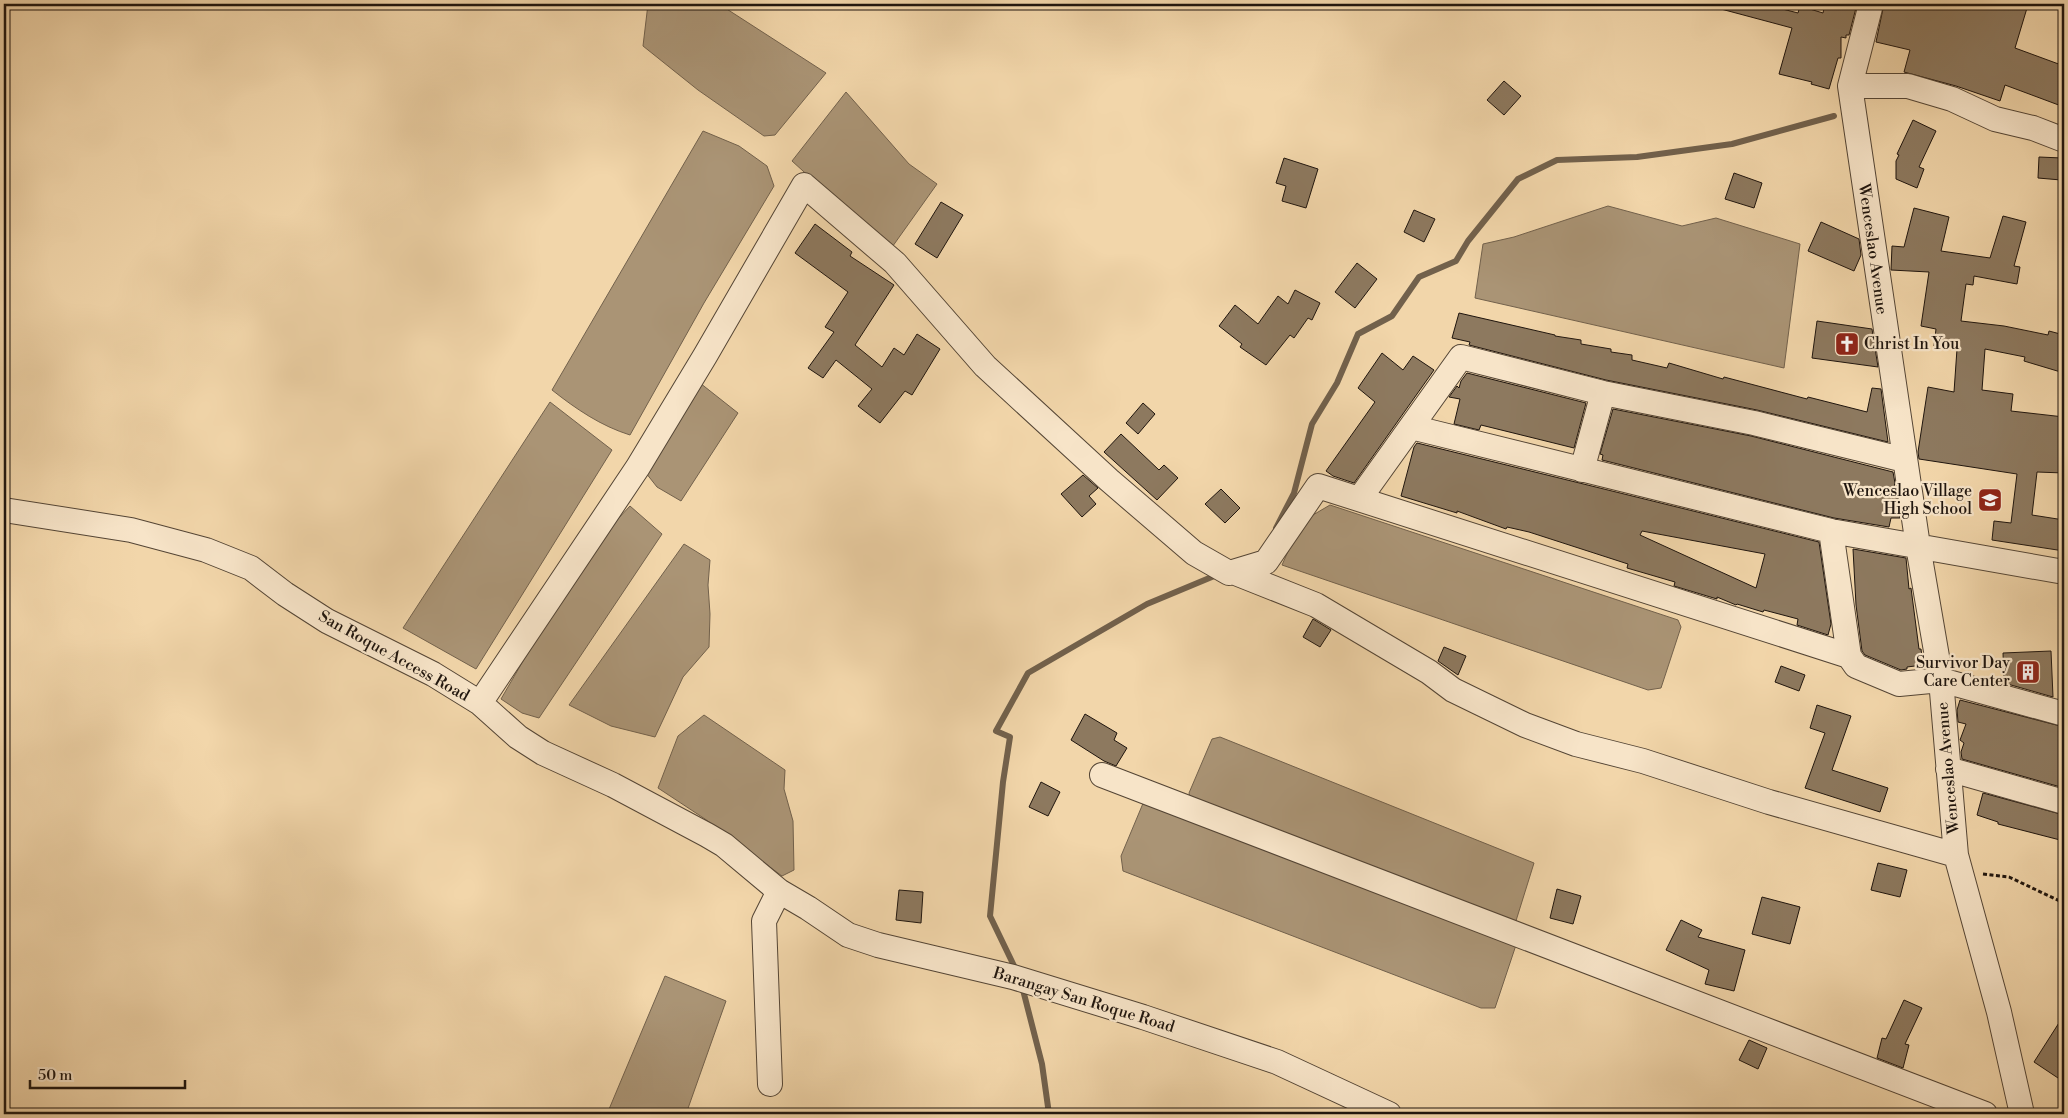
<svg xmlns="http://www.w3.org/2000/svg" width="2068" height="1118" font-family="'Libre Bodoni',serif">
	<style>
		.water { fill: #aa9475; stroke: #72614c }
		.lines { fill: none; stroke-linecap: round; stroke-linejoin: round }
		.stream { stroke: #72614c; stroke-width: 6 }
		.building { fill: #8d795f; stroke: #1f150e; fill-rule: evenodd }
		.minor-casing { stroke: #544535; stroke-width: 26 }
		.path { stroke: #1f150e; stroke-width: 3; stroke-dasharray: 4 2.5; stroke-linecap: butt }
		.minor { stroke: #f7e4c8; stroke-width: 24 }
		.labels { text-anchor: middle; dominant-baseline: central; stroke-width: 4.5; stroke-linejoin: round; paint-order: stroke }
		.street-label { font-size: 16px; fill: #1f150e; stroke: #f7e4c8 }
		.poi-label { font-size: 16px; fill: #1f150e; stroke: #f7e4c8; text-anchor: end }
	</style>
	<rect width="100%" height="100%" fill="#f2d6aa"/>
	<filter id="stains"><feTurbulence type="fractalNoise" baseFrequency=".004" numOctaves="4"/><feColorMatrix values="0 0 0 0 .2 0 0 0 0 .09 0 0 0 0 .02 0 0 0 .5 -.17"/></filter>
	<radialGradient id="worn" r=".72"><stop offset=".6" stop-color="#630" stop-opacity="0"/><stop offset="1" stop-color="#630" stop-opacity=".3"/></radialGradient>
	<!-- water -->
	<path class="water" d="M648,4H719L826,73L775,135L764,136L698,90L643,46Z
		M846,92L909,164L937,184L890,250L792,161Z
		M703,131L739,146L767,166L774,186L704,303L630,435C601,426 576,409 552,390Z
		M1608,206L1682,226L1716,218L1800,244L1784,368L1475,298L1483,244L1514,237Z
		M700,383L738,413L681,501L657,487L646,473Z
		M550,402L612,450L476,669L403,628Z
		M1330,505L1678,620L1681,627L1661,688L1648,690L1282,565L1301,522Z
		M630,506L662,534L539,718L522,713L501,699L548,618L617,520Z
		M684,544L710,560L708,585L710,614L709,647L683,677L655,737L611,726L569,705Z
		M704,715L785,770L784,789L793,821L794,870L782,876L705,819L658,788L678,736Z
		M1220,737L1534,863L1515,924L1191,802L1189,793L1212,739Z
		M1144,801L1516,945L1495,1008H1481L1123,871L1121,856Z
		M665,976L726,1001L686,1114H607Z"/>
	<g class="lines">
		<!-- stream -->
		<path class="stream" d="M1276,528L1294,493L1312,424L1337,383L1358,334L1392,316L1419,277L1456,261L1468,241L1518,179L1557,160L1637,157L1732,144L1834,116
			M1017,972L990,916L1003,782L1010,737L996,731L1028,673L1147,604L1219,574
			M1022,986L1042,1064L1049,1114"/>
	</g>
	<!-- building -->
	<path class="building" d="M1722,4H1763L1798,13L1800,6L1823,13L1825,4H1857L1849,35H1846V38L1841,37V58H1838L1829,89L1811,84L1812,82L1779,74L1792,28L1721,9Z
		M1884,4H2011L2027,8L2015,48L2064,66V107L2005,85L2000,101L1956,86L1904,72L1910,50L1876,42Z
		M1504,81L1521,96L1504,115L1487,100Z
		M1913,120L1936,131L1919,167L1924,169L1917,188L1896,179V161L1899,155L1897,154Z
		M2039,157L2062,158L2061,180L2038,178Z
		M1284,158L1318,169L1306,208L1282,201L1286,186L1276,183Z
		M1734,173L1762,183L1754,208L1725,199Z
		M941,202L963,215L937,258L915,244Z
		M1914,208L1949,217L1941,251L1990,258L2003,216L2026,222L2014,266L2020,267L2017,284L1974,276L1973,285L1966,284L1961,321L2004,326L2048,335L2049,331L2064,335V373L2024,361L2025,357L1985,349L1982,390L2013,394L2011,411L2064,417V473L2037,472L2032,515L2064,520V551L1992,540L1994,521L2011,523L2017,474L1919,459L1918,452L1928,387L1954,392L1957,349L1934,346L1936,329L1921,326L1929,272L1891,270L1892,246L1904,247Z
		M1414,210L1435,219L1424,242L1404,232Z
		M1821,222L1859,239L1861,255L1854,271L1808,251Z
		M815,224L852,252L850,256L894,285L855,345L882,367L894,348L904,355L917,334L940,349L912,395L905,391L880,423L858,406L872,389L836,360L823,378L808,368L834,332L825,327L848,292L795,253Z
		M1357,263L1377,279L1355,308L1335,292Z
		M1295,290L1320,303L1312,320L1308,318L1294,338L1290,335L1266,365L1240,347L1242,344L1219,326L1235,305L1258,324L1278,296L1288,304Z
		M1459,313L1555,335V336L1581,340V344L1611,349V352L1632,355V360L1667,368L1669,363L1723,379L1724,377L1807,399L1808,397L1867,412L1872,388L1881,389L1888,442L1757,410L1606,380L1469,345L1470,342L1452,338Z
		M1817,321L1872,329L1878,367L1812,358Z
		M1382,353L1403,370L1413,356L1434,370L1354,483L1333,476L1326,471L1375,402L1358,388Z
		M1467,373L1586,403L1574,448L1481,425L1479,430L1454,424L1460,399L1449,397L1457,386L1459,388L1461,381Z
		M1143,403L1155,414L1138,434L1126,423Z
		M1613,409L1751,436L1893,472L1895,483L1891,497H1897L1900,518H1891L1889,527L1834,518L1602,460L1603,455L1600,454Z
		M1121,434L1159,470L1164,465L1178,478L1157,500L1104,452Z
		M1417,443L1819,542L1831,624L1828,635L1797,625L1798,619L1764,610L1763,612L1737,604L1736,605L1717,597V599L1674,586L1675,582L1627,568L1628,564L1529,532L1507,527L1506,529L1457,511V513L1401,496L1414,447ZM1642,531L1765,554L1756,588L1640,535Z
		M1083,475L1098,488L1089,496L1096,504L1082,517L1061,494Z
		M1221,489L1240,508L1225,523L1205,504Z
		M1853,549L1906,558L1909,589L1911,588L1919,649H1921L1923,665L1907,667V669L1901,670L1865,655L1862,651L1856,605Z
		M1313,619L1331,630L1320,647L1303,637Z
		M1444,647L1466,656L1458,675L1438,661Z
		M2051,651L2053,697L2004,683L2003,653Z
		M1781,666L1805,675L1799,691L1775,682Z
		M1960,700L2064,727V788L1962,759L1961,752L1964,743L1960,740L1966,724L1958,722L1957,710Z
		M1817,705L1851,716L1832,770L1888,788L1880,812L1805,788L1825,733L1810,728Z
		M1085,714L1117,733L1114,740L1127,748L1116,766L1104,761L1071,740Z
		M1041,782L1060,792L1048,816L1029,807Z
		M1983,793L2064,815V841L1998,824V822L1977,815Z
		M1878,863L1907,870L1900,897L1871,890Z
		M1557,889L1581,896L1573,924L1550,918Z
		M899,890L923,892L921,923L896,920Z
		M1762,897L1800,907L1790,944L1752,934Z
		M1681,920L1702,930L1698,937L1745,950L1734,991L1705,984L1709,970L1666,950Z
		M1904,1000L1922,1008L1905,1044L1909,1045L1903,1068L1877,1058L1882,1038L1886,1039Z
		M2064,1015V1082L2034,1062Z
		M1749,1040L1767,1048L1758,1069L1739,1060Z"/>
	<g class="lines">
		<defs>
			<path id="minor" d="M1871,4L1850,86L1918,546L1941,680L1956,855L1999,1012L2022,1114
				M1850,86H1908L1952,99L1995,119L2033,128L2064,140
				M1411,427L1831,531L2064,572
				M1582,470L1603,393
				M1360,498L1461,357L1603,393L1754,423L1905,460
				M4,510L131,530L206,550L251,568L285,594L327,621L433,674L480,703L518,737L543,753L613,785L707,835L724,845L779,891L808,908L848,935L878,945L1013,977L1143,1017L1277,1062L1389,1114
				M1831,531L1849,656
				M1233,572L1266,562L1318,486L1849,656L1856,666L1899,684L1941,680L2064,714
				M480,703L638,467L705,356L804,185L895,263L985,366L1109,480L1194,553L1229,573L1233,572L1316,605L1429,672L1453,690L1525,725L1576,744L1643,761L1769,802L1956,855
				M1948,769L2064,802
				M1102,775L1985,1114
				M770,1084L764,921L779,891"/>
		</defs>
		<!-- minor casing -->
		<use href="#minor" class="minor-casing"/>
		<!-- path -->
		<path class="path" d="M1983,874L2009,877L2064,903"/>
		<!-- minor -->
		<use href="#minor" class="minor"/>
	</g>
	<!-- icons -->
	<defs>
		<symbol id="church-square" viewBox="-11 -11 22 22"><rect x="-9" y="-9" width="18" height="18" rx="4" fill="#8f2418" stroke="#f7e4c8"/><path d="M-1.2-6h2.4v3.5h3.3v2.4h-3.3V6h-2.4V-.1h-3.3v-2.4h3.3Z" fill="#fff"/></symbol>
		<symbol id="school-square" viewBox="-11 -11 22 22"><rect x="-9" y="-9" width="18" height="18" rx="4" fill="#8f2418" stroke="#f7e4c8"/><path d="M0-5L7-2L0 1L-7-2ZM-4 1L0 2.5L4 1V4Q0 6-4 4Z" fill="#fff"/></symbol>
		<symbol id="building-square" viewBox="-11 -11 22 22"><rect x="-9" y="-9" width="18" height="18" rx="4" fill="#8f2418" stroke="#f7e4c8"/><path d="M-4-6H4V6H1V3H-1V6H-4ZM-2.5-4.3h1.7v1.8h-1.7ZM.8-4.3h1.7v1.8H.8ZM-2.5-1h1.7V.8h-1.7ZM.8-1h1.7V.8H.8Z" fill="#fff"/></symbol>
	</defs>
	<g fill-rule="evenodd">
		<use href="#church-square" x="1833" y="330" width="28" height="28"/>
		<use href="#school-square" x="1976" y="486" width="28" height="28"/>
		<use href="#building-square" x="2014" y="658" width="28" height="28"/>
	</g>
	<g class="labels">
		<!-- street labels -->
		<g class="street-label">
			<text transform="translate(1873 249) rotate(82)">Wenceslao Avenue</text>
			<text transform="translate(394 656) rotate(29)">San Roque Access Road</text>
			<text transform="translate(1948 768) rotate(-95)">Wenceslao Avenue</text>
			<text transform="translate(1084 1000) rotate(17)">Barangay San Roque Road</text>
		</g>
		<!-- poi labels -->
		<g class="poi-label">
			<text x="1864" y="344" text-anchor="start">Christ In You</text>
			<text x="1972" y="491">Wenceslao Village<tspan x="1972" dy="18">High School</tspan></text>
			<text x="2010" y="663">Survivor Day<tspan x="2010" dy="18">Care Center</tspan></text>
		</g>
	</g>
	<!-- margin -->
	<rect width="2068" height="1118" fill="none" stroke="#f2d6aa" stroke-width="20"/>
	<rect x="5" y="5" width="2058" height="1108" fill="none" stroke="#1f150e" stroke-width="2.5"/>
	<rect x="10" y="10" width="2048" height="1098" fill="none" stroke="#1f150e"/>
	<!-- scale -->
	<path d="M30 1080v8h155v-8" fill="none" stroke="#1f150e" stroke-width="2.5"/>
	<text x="38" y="1080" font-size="15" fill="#1f150e" stroke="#f7e4c8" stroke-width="4" paint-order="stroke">50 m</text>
	<rect width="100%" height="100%" filter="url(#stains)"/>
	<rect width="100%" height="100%" fill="url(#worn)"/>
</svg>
